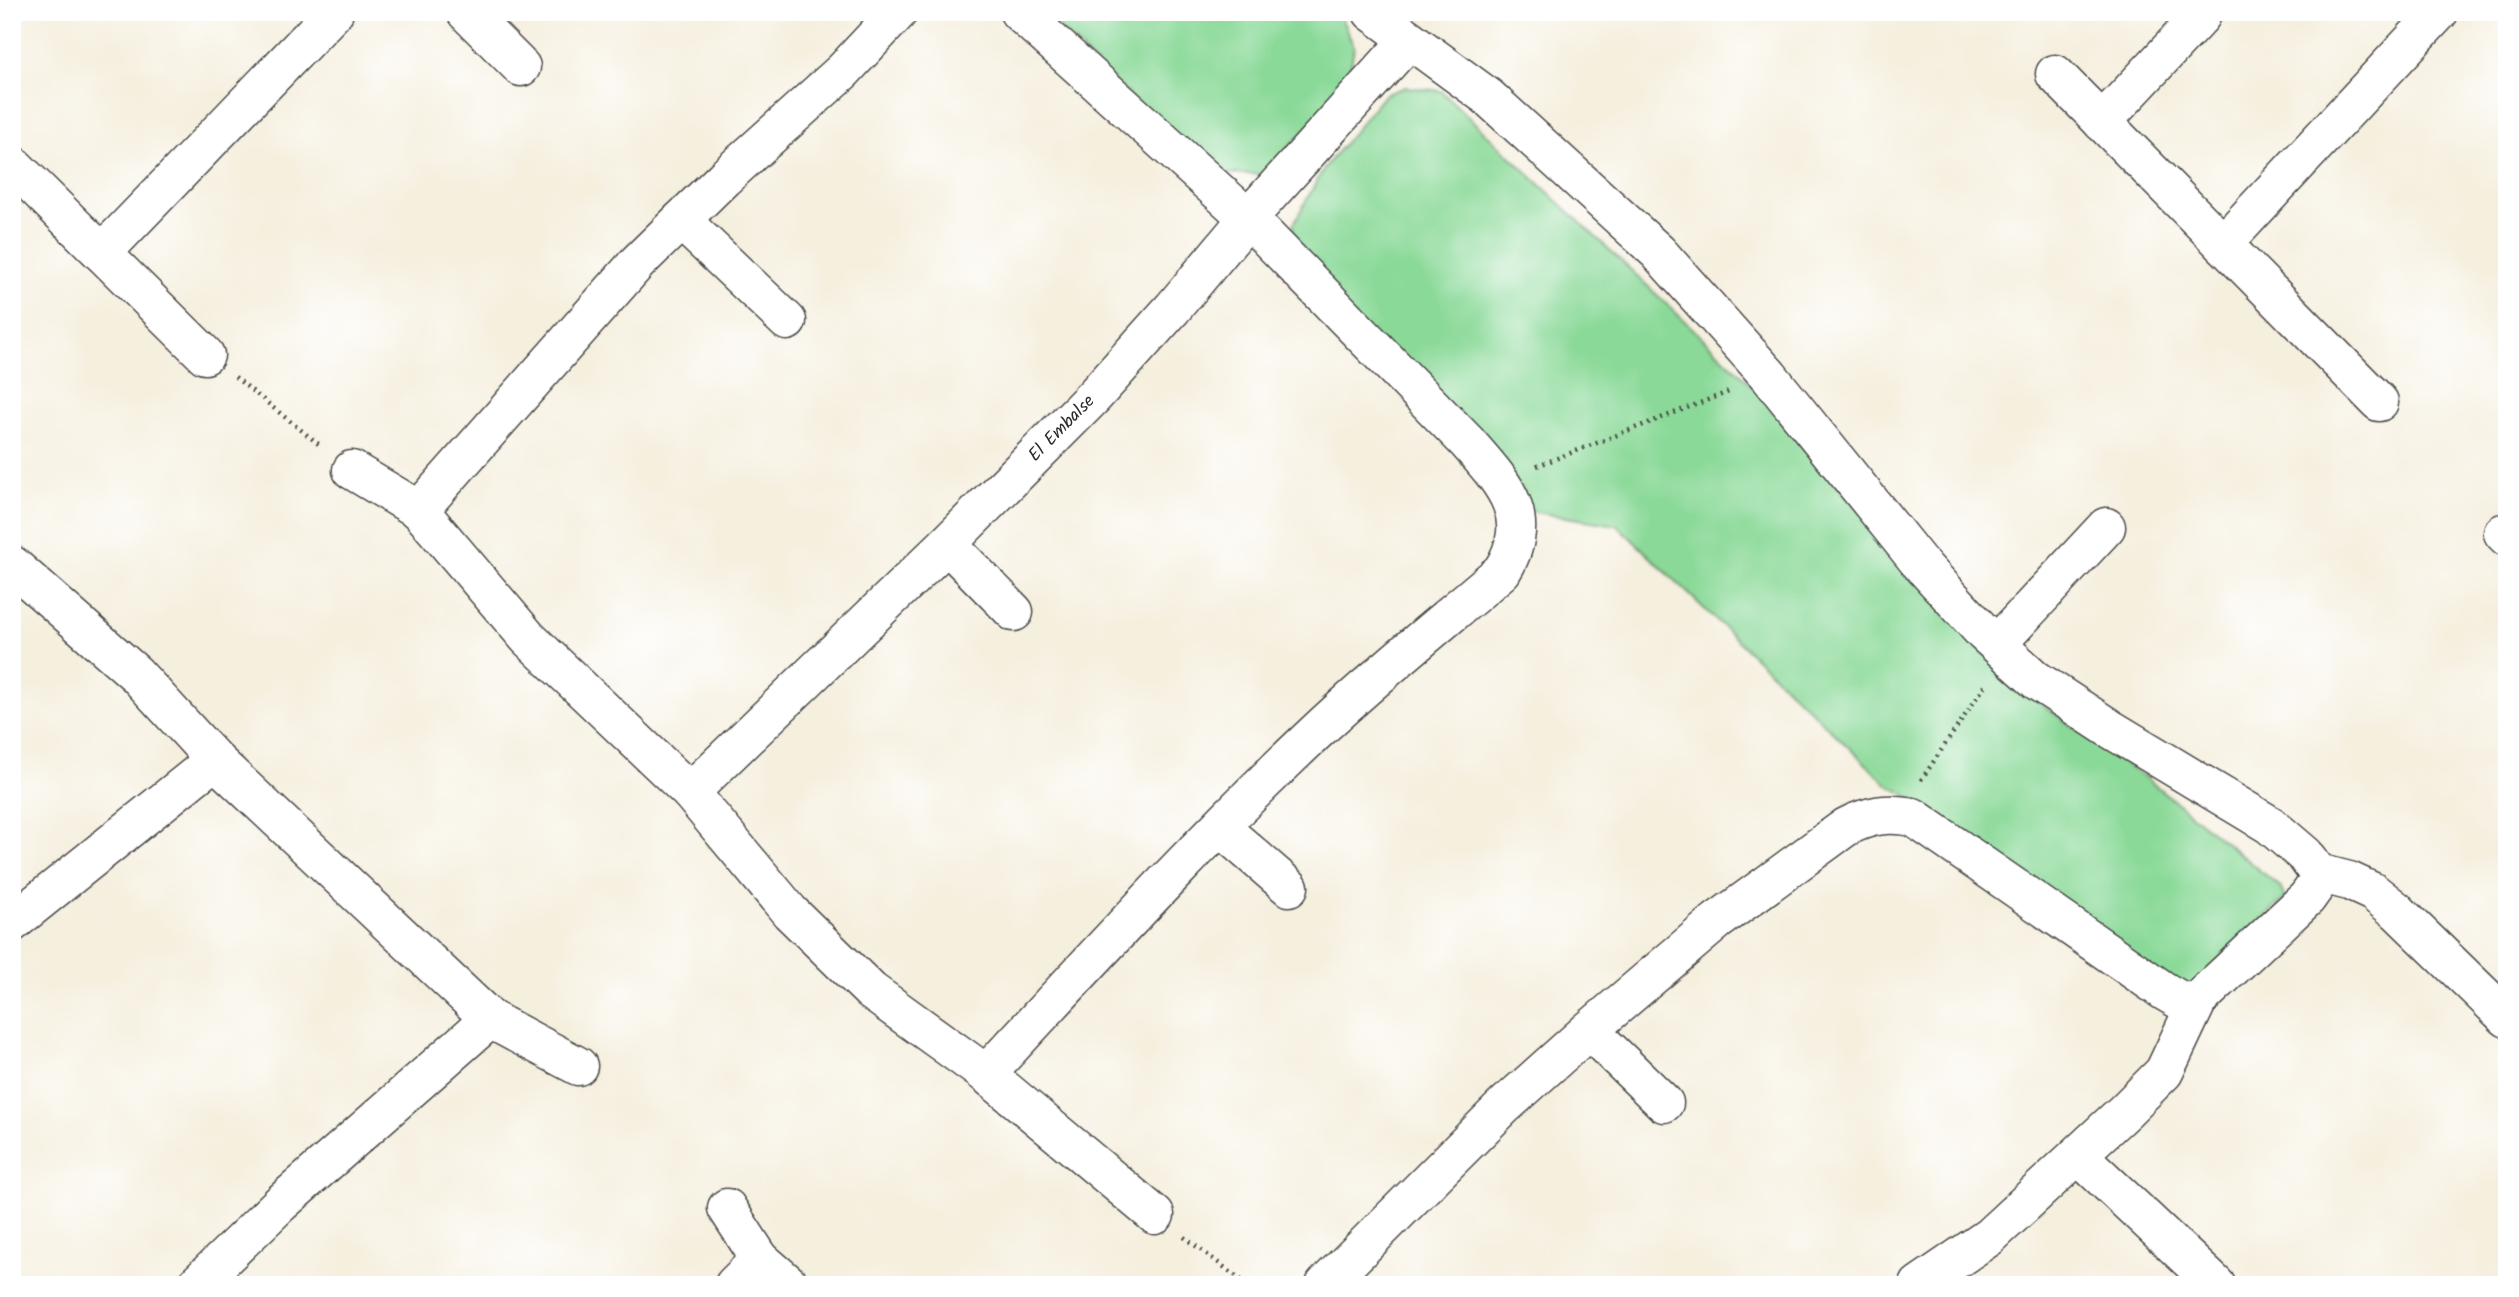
<svg xmlns="http://www.w3.org/2000/svg" width="2519" height="1297" font-family="Kalam,sans-serif">
	<style>
		.green { fill: #8ad998; stroke: #5a8262; stroke-width: 2 }
		.lines { fill: none; stroke-linecap: round; stroke-linejoin: round }
		.minor-casing { stroke: #494846; stroke-width: 41 }
		.path { stroke: #494846; stroke-width: 4.5; stroke-dasharray: 2 5; stroke-linecap: butt }
		.minor { stroke: #fff; stroke-width: 38 }
		.labels { text-anchor: middle; dominant-baseline: central; stroke-width: 7; stroke-linejoin: round; paint-order: stroke }
		.street-label { font-size: 18px; fill: #2b2b2b; stroke: #fff }
	</style>
	<rect width="100%" height="100%" fill="#fff"/>
	<filter id="ink" filterUnits="userSpaceOnUse"><feTurbulence type="fractalNoise" baseFrequency=".0143" numOctaves="2"/><feDisplacementMap in="SourceGraphic" scale="14" xChannelSelector="R" yChannelSelector="G"/><feConvolveMatrix kernelMatrix="1 2 1 2 8 2 1 2 1" color-interpolation-filters="sRGB"/></filter>
	<filter id="wash" filterUnits="userSpaceOnUse"><feTurbulence type="fractalNoise" baseFrequency=".00686" numOctaves="4" result="noise"/><feDisplacementMap in="SourceGraphic" scale="28" xChannelSelector="R" yChannelSelector="G"/><feGaussianBlur stdDeviation="1.57" result="paint"/><feColorMatrix in="noise" values="0 0 0 0 0 0 0 0 0 0 0 0 0 0 0 0 0 1.4 0 .05"/><feComposite in="paint" operator="in"/></filter>
	<g filter="url(#wash)">
		<rect width="100%" height="100%" fill="#f5efde"/>
		<!-- green -->
		<path class="green" d="M1042,12H1335L1340,15L1354,47L1348,83L1265,174H1211Z
			M1406,87L1441,91L1745,378L1812,458L2031,697L2151,782L2280,887L2285,898L2184,995L1937,813L1887,784L1617,525L1534,512L1300,259L1293,225L1324,168L1385,94Z"/>
	</g>
	<g filter="url(#ink)">
		<g class="lines">
			<defs>
				<g id="minor">
					<path d="M466,12L521,67"/>
					<path d="M1372,12L1488,97L1658,252L1769,376L1918,561L1984,633L2036,680L2109,728L2270,825L2305,855L2318,873L2349,881L2373,892L2397,911L2507,1018"/>
					<path d="M2055,74L2379,402"/>
					<path d="M2102,122L2201,16"/>
					<path d="M12,164L205,355"/>
					<path d="M681,220L787,321"/>
					<path d="M2223,244L2439,12"/>
					<path d="M102,253L334,12"/>
					<path d="M352,470L419,510L528,638L690,792L790,912L871,991L986,1074L1155,1215"/>
					<path d="M419,510L638,262L724,178L843,71L898,12"/>
					<path d="M2503,533L2507,537"/>
					<path d="M947,544L1014,612"/>
					<path d="M12,565L136,674L215,760L490,1019L578,1066"/>
					<path d="M1997,644L2106,527"/>
					<path id="s1" d="M690,792L947,544L1094,396L1173,308L1248,218L1409,40"/>
					<path d="M1221,828L1289,887"/>
					<path d="M12,923L215,760"/>
					<path d="M1589,1030L1664,1103"/>
					<path d="M986,1074C1093,959 1199,842 1314,734C1374,677 1439,625 1502,571C1536,516 1503,483 1467,442L1248,218L1019,12"/>
					<path d="M2079,1156L2216,1285"/>
					<path d="M727,1208L760,1259L790,1285"/>
					<path d="M196,1285L280,1204L490,1019"/>
					<path d="M734,1285L760,1259"/>
					<path d="M1325,1285L1504,1106L1589,1030L1717,921L1846,827C1869,815 1888,812 1913,817L2164,991L2183,1002L2198,1000"/>
					<path d="M1919,1285L1989,1237L2125,1111L2164,1072L2198,1000L2307,898L2317,884L2318,873"/>
				</g>
			</defs>
			<!-- minor casing -->
			<use href="#minor" class="minor-casing"/>
			<!-- path -->
			<path class="path" d="M235,377L321,446
				M1537,466L1731,391
				M1921,780L1985,686
				M1184,1237L1248,1285"/>
			<!-- minor -->
			<use href="#minor" class="minor"/>
		</g>
	</g>
	<g class="labels">
		<!-- street labels -->
		<g class="street-label">
			<text stroke="none"><textPath href="#s1" startOffset="520">El Embalse</textPath></text>
		</g>
	</g>
	<!-- margin -->
	<rect width="2519" height="1297" fill="none" stroke="#fff" stroke-width="42"/>
</svg>
